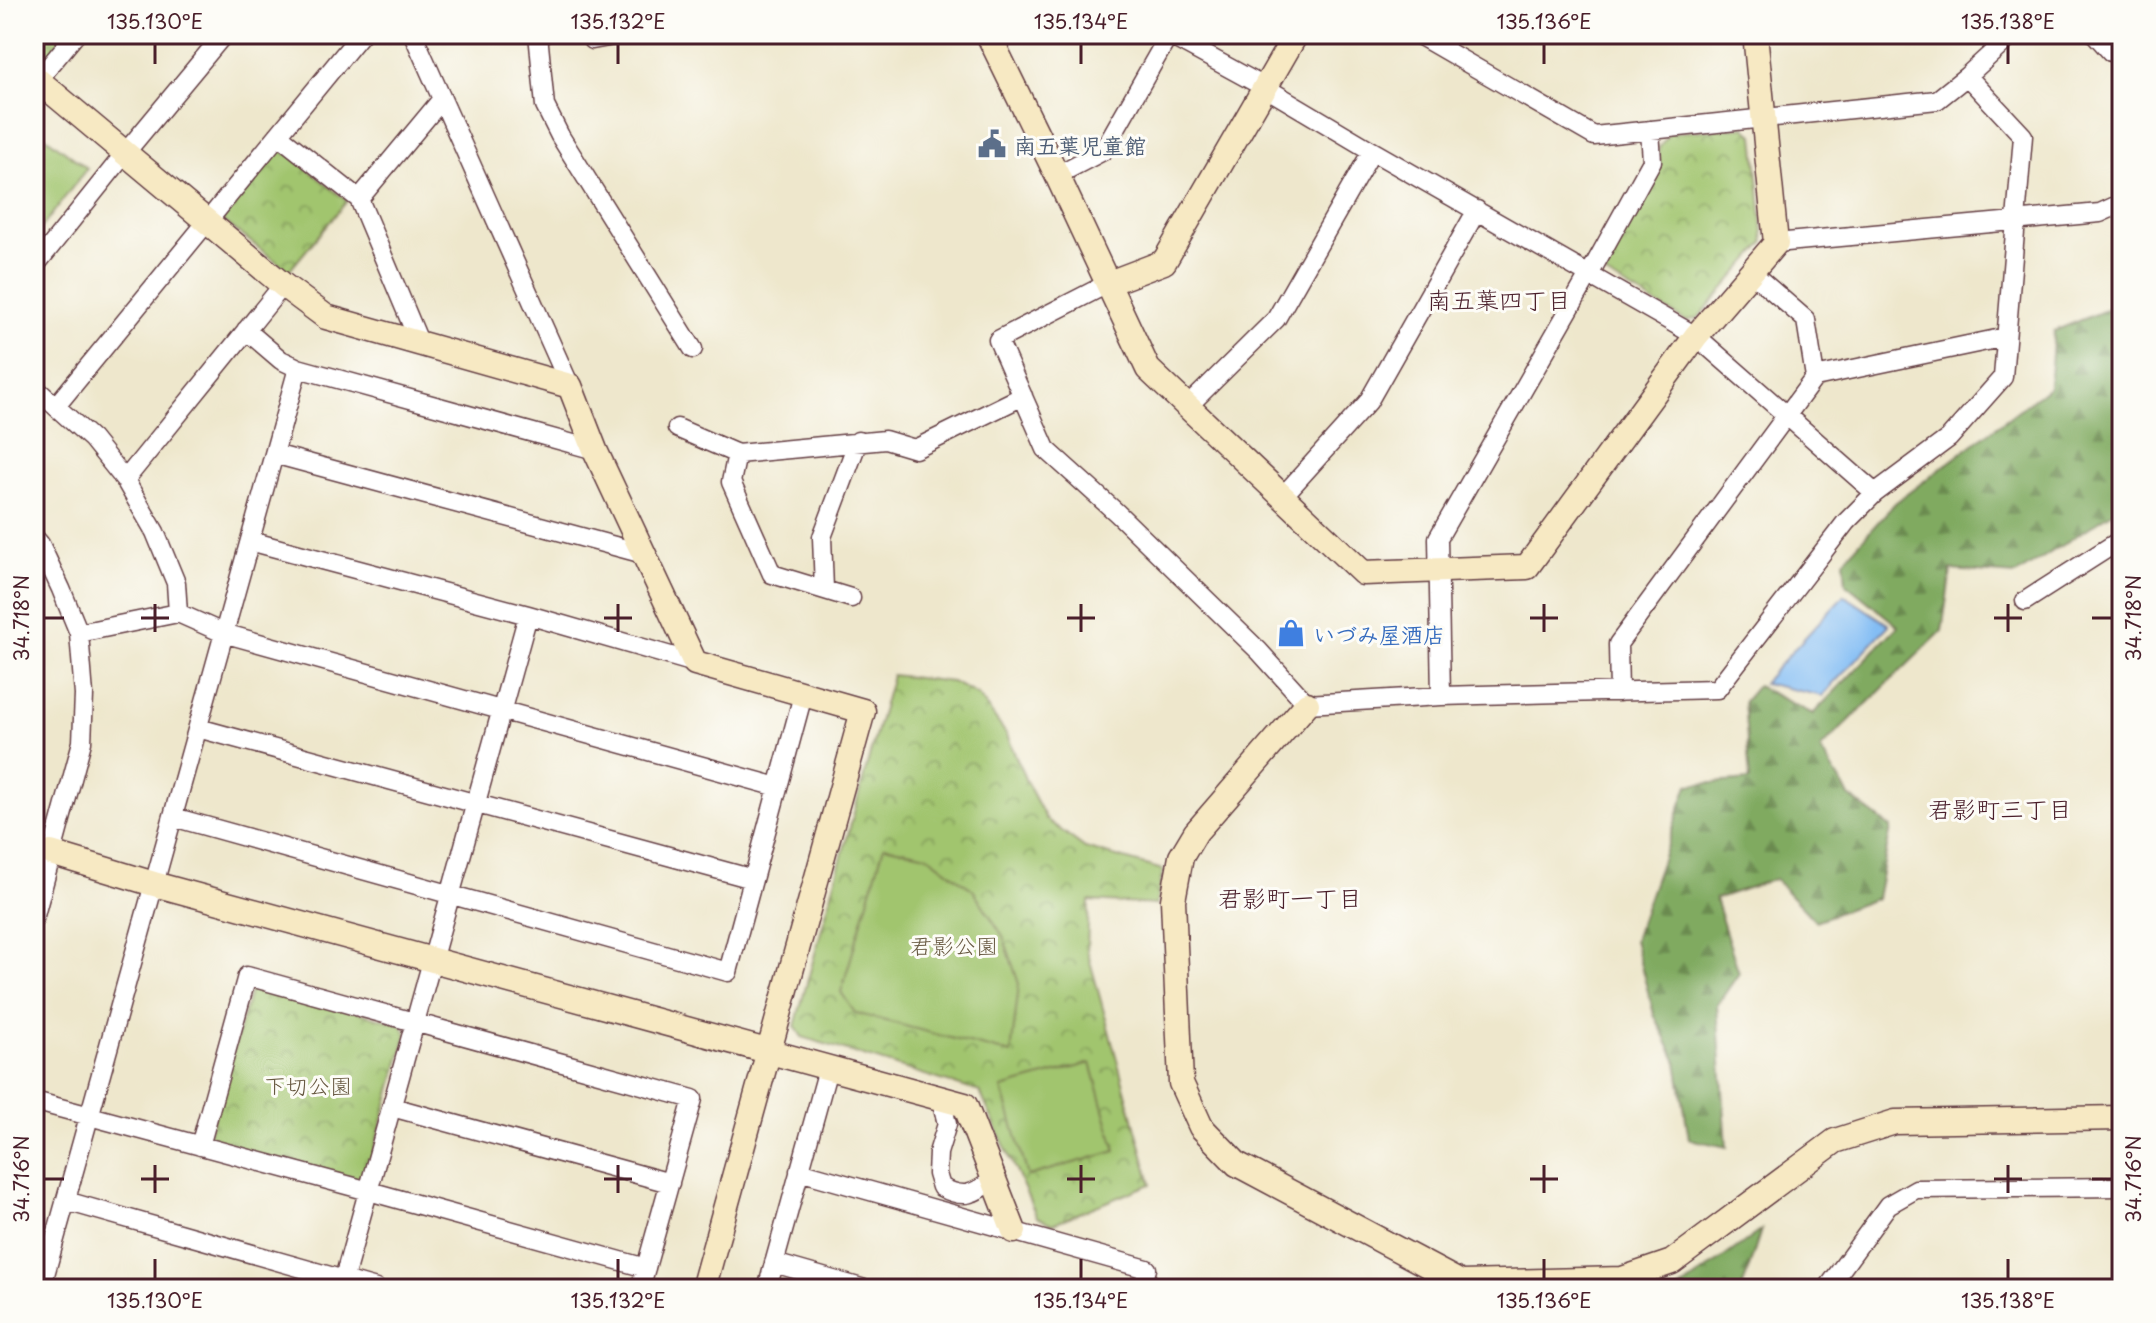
<svg xmlns="http://www.w3.org/2000/svg" width="2156" height="1323" font-family="'Playpen Sans','Klee One',sans-serif">
	<style>
		.forest { fill: url(#forest-firs); stroke: #656446; stroke-width: 2 }
		.park { fill: url(#park-crowns); stroke: #76724c; stroke-width: 2 }
		.pitch { fill: #a1c56e; stroke: #76724c; stroke-width: 2 }
		.water { fill: #83bdf4; stroke: #666e90; stroke-width: 2 }
		.lines { fill: none; stroke-linecap: round; stroke-linejoin: round }
		.street-casing { stroke: #633d43; stroke-width: 21 }
		.secondary-casing { stroke: #633d43; stroke-width: 27 }
		.street { stroke: #fff; stroke-width: 18 }
		.secondary { stroke: #f7e9c3; stroke-width: 24 }
		.ticks { fill: none; stroke: #4a1f2b; stroke-width: 3 }
		.labels { text-anchor: middle; dominant-baseline: central; stroke-width: 6; stroke-linejoin: round; paint-order: stroke }
		.service-label { font-size: 22px; font-weight: bold; fill: #4e5e75; stroke: #fdfcf7; text-anchor: start }
		.shop-label { font-size: 22px; font-weight: bold; fill: #366cbe; stroke: #fdfcf7; text-anchor: start }
		.park-label { font-size: 22px; fill: #685942; stroke: #fdfcf7 }
		.neighbourhood-label { font-size: 24px; fill: #4a1f2b; stroke: #fdfcf7 }
		.neatline { fill: none; stroke: #4a1f2b; stroke-width: 3 }
		.ticks-label { font-size: 20px; text-anchor: middle; fill: #4a1f2b }
	</style>
	<defs>
		<pattern id="forest-firs" width="22" height="20" patternUnits="userSpaceOnUse" patternTransform="scale(2)"><rect width="22" height="20" fill="#80aa61"/><path d="M5 1l3.5 6h-7zM16 11l3.5 6h-7z" fill="#6b8a50"/></pattern>
		<pattern id="park-crowns" width="20" height="18" patternUnits="userSpaceOnUse" patternTransform="scale(2)"><rect width="20" height="18" fill="#a1c56e"/><path d="M2 6a3 3 0 1 1 6 0M12 15a3 3 0 1 1 6 0" fill="none" stroke="#859f5b"/></pattern>
	</defs>
	<rect width="100%" height="100%" fill="#fdfcf7"/>
	<filter id="ink" filterUnits="userSpaceOnUse"><feTurbulence type="fractalNoise" baseFrequency=".0125" numOctaves="2"/><feDisplacementMap in="SourceGraphic" scale="16" xChannelSelector="R" yChannelSelector="G"/><feConvolveMatrix kernelMatrix="1 2 1 2 8 2 1 2 1" color-interpolation-filters="sRGB"/></filter>
	<filter id="wash" filterUnits="userSpaceOnUse"><feTurbulence type="fractalNoise" baseFrequency=".006" numOctaves="4" result="noise"/><feDisplacementMap in="SourceGraphic" scale="32" xChannelSelector="R" yChannelSelector="G"/><feGaussianBlur stdDeviation="1.8" result="paint"/><feColorMatrix in="noise" values="0 0 0 0 0 0 0 0 0 0 0 0 0 0 0 0 0 1.4 0 .05"/><feComposite in="paint" operator="in"/></filter>
	<g filter="url(#wash)">
		<rect width="100%" height="100%" fill="#eee7cc"/>
		<!-- forest -->
		<path class="forest" d="M2122,277V506L2016,575L1951,570L1942,631L1820,749L1849,796L1891,828L1877,898L1815,921L1775,879L1715,899L1739,973L1717,1005L1727,1147L1689,1139L1677,1062L1654,1014L1634,940L1688,785L1750,780L1744,701L1757,686L1813,714L1898,626L1846,584L1844,560L1895,503L2049,387L2054,331L2111,308L2117,278Z
			M1761,1230L1742,1289H1680Z"/>
		<!-- park -->
		<path class="park" d="M34,34H66L46,58L36,62L34,61Z
			M1745,127L1754,135L1764,243L1698,318L1686,321L1606,275V263L1659,164V147L1670,133Z
			M284,150L347,201L289,271L222,220V212L275,151Z
			M892,675L952,682L978,695L1007,735L1025,779L1046,819L1085,848L1163,870L1156,905L1089,901L1087,950L1151,1184L1052,1224L1037,1217L980,1092L802,1037L795,1026Z
			M261,986L401,1024L407,1034L366,1178L356,1182L215,1144L209,1133L250,992Z"/>
		<!-- pitch -->
		<path class="pitch" d="M34,128L87,168L34,238Z
			M884,846L927,855L973,890L1003,936L1019,984L1011,1054L855,1013L841,992Z
			M1091,1063L1116,1151L1028,1176L1002,1088Z"/>
		<!-- water -->
		<path class="water" d="M1844,595L1889,625L1822,696L1763,683Z"/>
	</g>
	<g filter="url(#ink)">
		<g class="lines">
			<defs>
				<path id="street" d="M413,34L570,386
					M538,34L545,106L560,136L693,349
					M590,34L592,40L625,34
					M1167,34L1266,88L1372,151L1696,336L1875,493
					M1417,34L1594,136L1937,100L1967,76L2013,34
					M2095,34L2111,52H2122
					M38,80L76,34
					M278,135L359,199L442,99
					M1057,175L1103,151L1169,35
					M359,199L420,344
					M1776,243L2100,213L2122,203
					M34,267L126,152L224,34
					M1751,272L1806,320L1815,377
					M1109,283L998,340L1046,449L1117,513L1259,651L1307,704L1441,696L1717,689L1846,522L1875,493L1949,438L2003,377L2023,136L1967,76
					M246,330L281,360L298,368L595,450
					M34,387L92,439L125,480L155,532L176,583L178,613
					M56,406L361,34
					M1188,406L1276,319L1372,151
					M677,428L737,454L885,440L915,449L1023,396
					M274,454L644,554
					M737,454L731,482L772,574L851,598
					M125,480L283,285
					M1283,496L1368,402L1477,210
					M34,537L40,544L61,589L79,633L84,695L82,742L34,919
					M250,541L528,615L695,663
					M824,589L822,537L858,441
					M2025,601L2122,539
					M79,633L178,613L223,633L778,787
					M1619,692L1618,644L1815,377L2006,337
					M1441,696L1438,538L1589,275L1652,161L1650,130
					M198,728L753,879
					M173,817L728,972L803,695
					M941,1099L947,1124L938,1153L937,1174L941,1187C965,1200 973,1194 995,1179
					M34,1101L369,1191L646,1268
					M392,1107L670,1183
					M200,1146L247,976L693,1099L640,1289
					M799,1171L1147,1269L1141,1289
					M66,1201L376,1289
					M774,1263L865,1289
					M41,1289L298,368
					M341,1289L528,615
					M767,1289L828,1069
					M1827,1289L1888,1205L1916,1189L2122,1187"/>
				<path id="secondary" d="M988,34L1057,175L1148,369L1363,573L1527,567L1696,336L1776,243L1755,34
					M34,77L283,285L326,317L570,386L595,450L695,663L863,711L703,1289
					M1109,283L1164,262L1296,34
					M1307,704L1196,832L1181,857L1173,900L1181,1083L1201,1127L1237,1164L1461,1283L1622,1279L1672,1262L1835,1141L1895,1122L2122,1118
					M51,853L154,884L965,1105L1014,1231"/>
			</defs>
			<!-- street casing -->
			<use href="#street" class="street-casing"/>
			<!-- secondary casing -->
			<use href="#secondary" class="secondary-casing"/>
			<!-- street -->
			<use href="#street" class="street"/>
			<!-- secondary -->
			<use href="#secondary" class="secondary"/>
		</g>
	</g>
	<!-- ticks -->
	<path class="ticks" d="M155,44V64M618,44V64M1081,44V64M1544,44V64M2008,44V64M155,604V632M618,604V632M1081,604V632M1544,604V632M2008,604V632M44,618H64M141,618H169M604,618H632M1067,618H1095M1530,618H1558M1994,618H2022M2092,618H2112M155,1165V1193M618,1165V1193M1081,1165V1193M1544,1165V1193M2008,1165V1193M44,1179H64M141,1179H169M604,1179H632M1067,1179H1095M1530,1179H1558M1994,1179H2022M2092,1179H2112M155,1259V1279M618,1259V1279M1081,1259V1279M1544,1259V1279M2008,1259V1279"/>
	<!-- icons -->
	<defs>
		<symbol id="civic-bare" viewBox="-9 -9 18 18"><path d="M-.6-6.5H3V-4.5H.6V-3L4-1V1h2V6H-6V1h2V-1L-.6-3ZM-1.2 2.5V6h2.4V2.5Z" fill="#5c6f8a" stroke="#fdfcf7" stroke-width="2.5" paint-order="stroke"/></symbol>
		<symbol id="shop-bare" viewBox="-9 -9 18 18"><path d="M-5-2.5h2.3a2.7 3.5 0 0 1 5.4 0H5L5.5 6h-11ZM-1.5-2.5h3a1.5 2.3 0 0 0-3 0Z" fill="#3f7fe0" stroke="#fdfcf7" stroke-width="2.5" paint-order="stroke"/></symbol>
	</defs>
	<g fill-rule="evenodd">
		<use href="#civic-bare" x="972" y="124" width="40" height="40"/>
		<use href="#shop-bare" x="1271" y="613" width="40" height="40"/>
	</g>
	<g class="labels">
		<!-- service labels -->
		<g class="service-label">
			<text x="1014" y="144">南五葉児童館</text>
		</g>
		<!-- shop labels -->
		<g class="shop-label">
			<text x="1313" y="633">いづみ屋酒店</text>
		</g>
		<!-- park labels -->
		<g class="park-label">
			<text x="954" y="944">君影公園</text>
			<text x="308" y="1084">下切公園</text>
		</g>
		<!-- neighbourhood labels -->
		<g class="neighbourhood-label">
			<text x="1499" y="299">南五葉四丁目</text>
			<text x="2000" y="808">君影町三丁目</text>
			<text x="1290" y="897">君影町一丁目</text>
		</g>
	</g>
	<!-- margin -->
	<rect width="2156" height="1323" fill="none" stroke="#fdfcf7" stroke-width="88"/>
	<rect x="44" y="44" width="2068" height="1235" class="neatline"/>
	<g class="ticks-label">
		<text x="155" y="29">135.130°E</text>
		<text x="618" y="29">135.132°E</text>
		<text x="1081" y="29">135.134°E</text>
		<text x="1544" y="29">135.136°E</text>
		<text x="2008" y="29">135.138°E</text>
		<text transform="translate(22 618) rotate(-90)" y="7">34.718°N</text>
		<text transform="translate(2134 618) rotate(-90)" y="7">34.718°N</text>
		<text transform="translate(22 1179) rotate(-90)" y="7">34.716°N</text>
		<text transform="translate(2134 1179) rotate(-90)" y="7">34.716°N</text>
		<text x="155" y="1308">135.130°E</text>
		<text x="618" y="1308">135.132°E</text>
		<text x="1081" y="1308">135.134°E</text>
		<text x="1544" y="1308">135.136°E</text>
		<text x="2008" y="1308">135.138°E</text>
	</g>
</svg>
